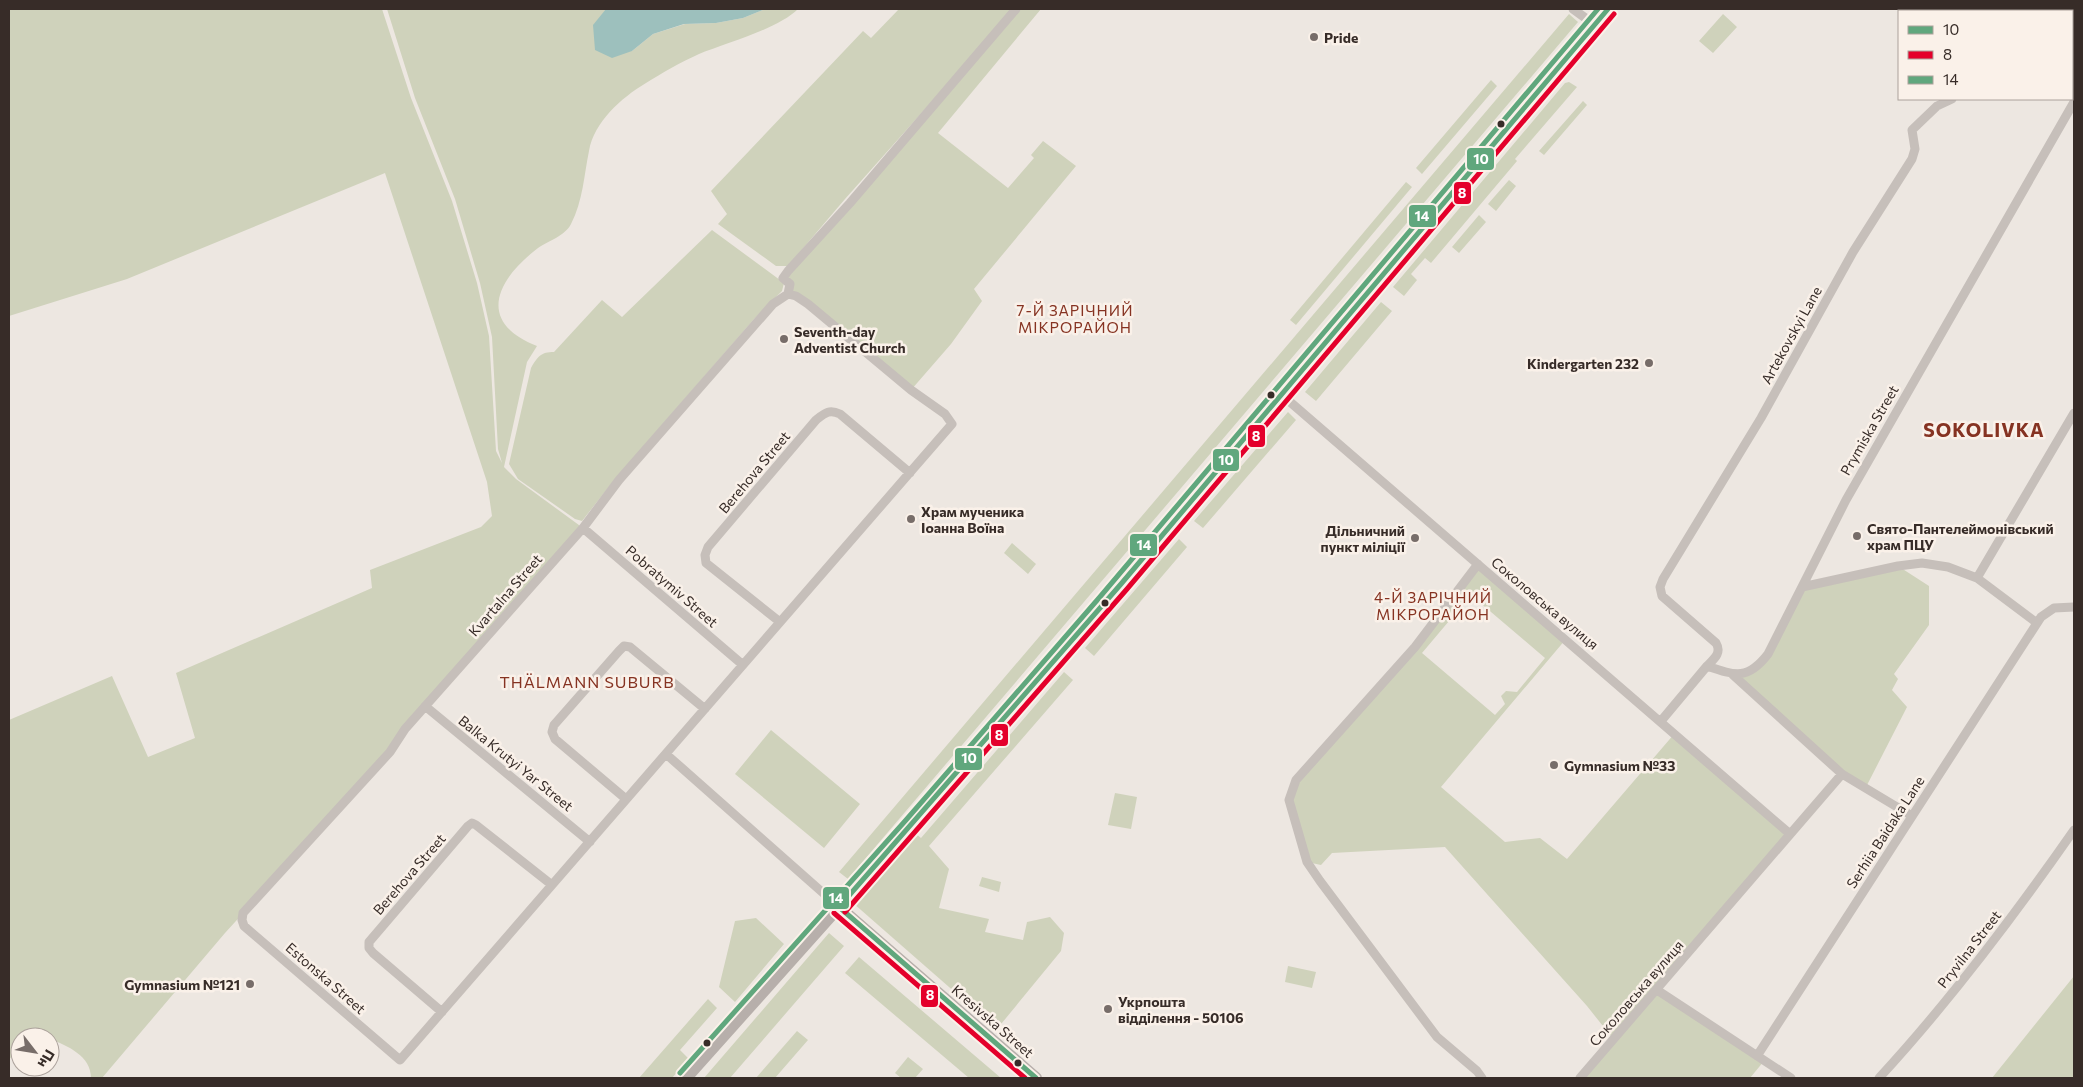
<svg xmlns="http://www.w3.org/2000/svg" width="2083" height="1087" font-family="Commissioner,sans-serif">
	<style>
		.green { fill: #cfd2bb; fill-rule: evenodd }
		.water { fill: #9dc0bd }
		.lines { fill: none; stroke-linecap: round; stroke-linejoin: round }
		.street { stroke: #c6bfba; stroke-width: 9 }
		.secondary { stroke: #b7afab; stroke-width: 12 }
		.bus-1-casing { stroke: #faf1e9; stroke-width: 9 }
		.bus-2-casing { stroke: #faf1e9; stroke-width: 9 }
		.bus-3-casing { stroke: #faf1e9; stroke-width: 9 }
		.bus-1 { stroke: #60a77d; stroke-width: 5 }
		.bus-2 { stroke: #e4002b; stroke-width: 5 }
		.bus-3 { stroke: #60a77d; stroke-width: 5 }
		.poi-dot { fill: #776d69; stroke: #faf1e9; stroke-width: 2 }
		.bus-dot { fill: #372c28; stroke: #faf1e9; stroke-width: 2 }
		.labels { text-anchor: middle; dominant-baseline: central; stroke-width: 5; stroke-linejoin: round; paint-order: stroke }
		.poi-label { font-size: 14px; font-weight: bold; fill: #372c28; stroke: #faf1e9; text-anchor: start }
		.street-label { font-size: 14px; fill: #372c28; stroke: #faf1e9 }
		.neighbourhood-label { font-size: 15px; letter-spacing: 1px; fill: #863322; stroke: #faf1e9 }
		.quarter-label { font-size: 16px; letter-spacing: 1px; fill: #863322; stroke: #faf1e9 }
		.district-label { font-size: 19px; font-weight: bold; letter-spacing: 1px; fill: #863322; stroke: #faf1e9 }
		.line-badge { stroke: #faf1e9; stroke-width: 2 }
		.badge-label { font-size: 14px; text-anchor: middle; font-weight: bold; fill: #fff }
	</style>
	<rect width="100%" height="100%" fill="#ede7e1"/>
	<!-- green -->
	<path class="green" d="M9,9H382L411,98L452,201L477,283L489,336L496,451L502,463L498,449L492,337L480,283L455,199L415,98L387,9H624L632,51L653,34L685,24L716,23L743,18L765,9H798C778,29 726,43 699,54C681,62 662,73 646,83C621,98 594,122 589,151C584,175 583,201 571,224C565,236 548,241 538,248C496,280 476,322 537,346L527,362L504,467L516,479L583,528L390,752L225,933L102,1078H91C91,1056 68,1046 50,1039V1037H20V1051L9,1059V720L112,676L148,757L195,738L176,673L372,588L370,570L481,527L492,516L487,482L385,173L127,279L9,316Z
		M899,9H1014L845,199L788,266H776L718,224L727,214L711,191L863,31L871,38Z
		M1016,9H1041L938,133L1008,188L1034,158L1031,155L1043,141L1076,166L974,289L982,301L951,344L911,390L808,304L788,294V271Z
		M1923,9H2026L2024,11H1921Z
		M1569,14L1578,22L848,879L839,872Z
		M1723,14L1737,27L1713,53L1699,41Z
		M1491,80L1497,86L1422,174L1416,168Z
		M1569,82L1577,87L1515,159L1517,161L1431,263L1425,258L1411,274L1417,280L1404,296L1393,287L1565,83Z
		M1583,101L1587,105L1544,155L1539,151Z
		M1509,180L1516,186L1496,211L1488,204Z
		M1406,182L1412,187L1296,325L1290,320Z
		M1479,215L1486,222L1459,253L1452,247Z
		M712,230L784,283L782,291L755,318L615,479L582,521L575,519L518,479L509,464L531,368C538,356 541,352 554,352L602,300L622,317Z
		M1381,302L1392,311L1316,401L1305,392Z
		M1288,412L1296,420L1203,528L1194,521Z
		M1179,539L1187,547L1094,656L1085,648Z
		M1012,543L1036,564L1028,574L1004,553Z
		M1478,564L1566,639L1441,787L1505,842L1540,838L1567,859L1675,733L1790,834L1658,990L1764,1061L1750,1078H1580L1614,1040L1587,1006L1445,847L1332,853L1321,865L1307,862L1289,800L1296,780L1388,676ZM1471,595L1545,658L1517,692L1506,691L1501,696L1505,704L1495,715L1422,653Z
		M1898,566L1929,586V625L1894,674L1898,679L1892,690L1907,707L1865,789L1733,675L1760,664L1802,587Z
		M1064,672L1073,680L929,846L949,869L939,908L989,919L985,932L1023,940L1027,922L1050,917L1064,933L1061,951L997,1029L853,903L915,833L921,838Z
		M771,730L860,804L824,848L735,774Z
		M1115,793L1137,797L1131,829L1108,825Z
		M982,877L1001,882L999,892L979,886Z
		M756,918L784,944L735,1002L719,987L735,921Z
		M829,933L844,946L730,1078H704Z
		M859,957L1001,1078H969L845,973Z
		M1288,966L1316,972L1312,988L1285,982Z
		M2074,976V1078H1992Z
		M708,999L717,1008L680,1050L689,1059L672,1078H639Z
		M797,1031L808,1040L775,1078H756Z
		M908,1057L923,1069L915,1078H901L895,1073Z"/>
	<!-- water -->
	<path class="water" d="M606,9H765L743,18L716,23L684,24L653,34L632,51L612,58L595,50L593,25Z"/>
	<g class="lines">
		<!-- street -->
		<path class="street" d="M1573,9L1595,25
			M2024,11L2026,9
			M788,294L796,296L808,304L911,390L945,414L952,424L400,1060L244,926L242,920L243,913L390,752L405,729L583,528L619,480L773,304Z
			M788,294L790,284L783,278L788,271L850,203L1016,9
			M1282,395L1790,834
			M583,528L743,665
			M1478,564L1415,647L1296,780L1289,800L1307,862L1320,881L1437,1037L1477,1071L1482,1078
			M1977,578L2074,413
			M1802,587L1898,566L1922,563L1948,567L1977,578L2037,623
			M780,622L706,563L705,555L708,547L816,420C825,413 829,409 840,414L910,473
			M1707,666C1714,659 1722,653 1716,643L1662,596L1660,587L1663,579L1761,418L1853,252L1912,159L1915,149L1912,130L1937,106L1952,99
			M1733,675L1842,774L1912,816
			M425,706L590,842
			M1661,721L1707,666C1736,676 1748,680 1768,654L1846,500L2074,102
			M666,754L839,907
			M626,799L555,739L552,732L554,725L619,651L624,646L630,647L705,709
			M1657,990L1791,1078
			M442,1012L373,953L369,948V942L468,826L472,823L476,825L552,885
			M1757,1056L2041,617L2054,608L2074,607
			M1580,1078L1842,774
			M1879,1078C1950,1001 2014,916 2074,830"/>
		<!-- secondary -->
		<path class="secondary" d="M839,907L1036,1078
			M686,1078L912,825L1105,603L1608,9"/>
		<defs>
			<path id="bus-1" d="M839,907L1121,584L1608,9
				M839,907L1036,1078"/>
			<path id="bus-2" d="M845,912L1127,589L1614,14
				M834,913L1025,1078"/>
			<path id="bus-3" d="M680,1073L906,820L1099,598L1598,9"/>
		</defs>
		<!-- bus-1 casing -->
		<use href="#bus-1" class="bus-1-casing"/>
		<!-- bus-2 casing -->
		<use href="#bus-2" class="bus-2-casing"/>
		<!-- bus-3 casing -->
		<use href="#bus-3" class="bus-3-casing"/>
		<!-- bus-1 -->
		<use href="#bus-1" class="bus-1"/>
		<!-- bus-2 -->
		<use href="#bus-2" class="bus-2"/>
		<!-- bus-3 -->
		<use href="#bus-3" class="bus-3"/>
	</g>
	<!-- markers -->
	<g class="poi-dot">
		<circle cx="1314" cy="37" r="5"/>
		<circle cx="784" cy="339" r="5"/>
		<circle cx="1649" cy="363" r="5"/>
		<circle cx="911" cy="519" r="5"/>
		<circle cx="1857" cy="536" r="5"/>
		<circle cx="1415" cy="538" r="5"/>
		<circle cx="1554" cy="765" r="5"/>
		<circle cx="250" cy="984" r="5"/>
		<circle cx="1108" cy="1009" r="5"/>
	</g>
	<g class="bus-dot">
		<circle cx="1501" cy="124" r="4.5"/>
		<circle cx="1271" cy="395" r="4.5"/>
		<circle cx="1105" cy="603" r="4.5"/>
		<circle cx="707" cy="1043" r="4.5"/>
		<circle cx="1018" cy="1063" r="4.5"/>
	</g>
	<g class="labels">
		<!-- poi labels -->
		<g class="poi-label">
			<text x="1324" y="37">Pride</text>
			<text x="794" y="331">Seventh-day<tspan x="794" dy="16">Adventist Church</tspan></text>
			<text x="1639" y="363" text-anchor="end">Kindergarten 232</text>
			<text x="921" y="511">Храм мученика<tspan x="921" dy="16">Іоанна Воїна</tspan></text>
			<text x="1867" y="528">Свято-Пантелеймонівський<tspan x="1867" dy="16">храм ПЦУ</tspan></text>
			<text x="1405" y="530" text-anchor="end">Дільничний<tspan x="1405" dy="16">пункт міліції</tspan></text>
			<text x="1564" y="765">Gymnasium №33</text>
			<text x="240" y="984" text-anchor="end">Gymnasium №121</text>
			<text x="1118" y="1001">Укрпошта<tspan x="1118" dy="16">відділення - 50106</tspan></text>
		</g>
		<!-- street labels -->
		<g class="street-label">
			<text transform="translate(1791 335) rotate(-61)">Artekovskyi Lane</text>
			<text transform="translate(1869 430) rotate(-60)">Prymiska Street</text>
			<text transform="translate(754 472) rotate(-50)">Berehova Street</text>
			<text transform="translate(672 586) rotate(41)">Pobratymiv Street</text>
			<text transform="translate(505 595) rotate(-49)">Kvartalna Street</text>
			<text transform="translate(1545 603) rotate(40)">Соколовська вулиця</text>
			<text transform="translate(516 763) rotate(39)">Balka Krutyi Yar Street</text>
			<text transform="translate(1885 832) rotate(-57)">Serhiia Baidaka Lane</text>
			<text transform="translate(409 874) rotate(-49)">Berehova Street</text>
			<text transform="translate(1969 949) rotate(-52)">Pryvilna Street</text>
			<text transform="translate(326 978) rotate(41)">Estonska Street</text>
			<text transform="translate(1636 993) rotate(-49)">Соколовська вулиця</text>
			<text transform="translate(993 1021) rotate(41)">Kresivska Street</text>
		</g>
		<!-- neighbourhood labels -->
		<g class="neighbourhood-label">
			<text x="1075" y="310">7-Й ЗАРІЧНИЙ<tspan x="1075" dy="17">МІКРОРАЙОН</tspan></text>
			<text x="1433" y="597">4-Й ЗАРІЧНИЙ<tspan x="1433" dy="17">МІКРОРАЙОН</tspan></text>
		</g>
		<!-- quarter labels -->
		<g class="quarter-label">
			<text x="587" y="681">THÄLMANN SUBURB</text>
		</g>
		<!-- district labels -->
		<g class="district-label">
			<text x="1984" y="429">SOKOLIVKA</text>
		</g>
	</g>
	<g class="line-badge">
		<rect x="1466" y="147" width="29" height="24" rx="5" fill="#60a77d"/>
		<rect x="1453" y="181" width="19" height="24" rx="5" fill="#e4002b"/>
		<rect x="1408" y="204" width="29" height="24" rx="5" fill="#60a77d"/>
		<rect x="1247" y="424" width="19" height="24" rx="5" fill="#e4002b"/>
		<rect x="1212" y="448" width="28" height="24" rx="5" fill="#60a77d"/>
		<rect x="1129" y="533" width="29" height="24" rx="5" fill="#60a77d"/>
		<rect x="990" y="723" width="19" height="24" rx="5" fill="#e4002b"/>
		<rect x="954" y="747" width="29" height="24" rx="5" fill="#60a77d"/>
		<rect x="822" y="886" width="28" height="24" rx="5" fill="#60a77d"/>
		<rect x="920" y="984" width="19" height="24" rx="5" fill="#e4002b"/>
	</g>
	<g class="badge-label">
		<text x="1481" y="164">10</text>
		<text x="1462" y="198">8</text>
		<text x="1422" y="221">14</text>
		<text x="1256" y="441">8</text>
		<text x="1226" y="465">10</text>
		<text x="1144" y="550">14</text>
		<text x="999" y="740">8</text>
		<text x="969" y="763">10</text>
		<text x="836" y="903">14</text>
		<text x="930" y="1000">8</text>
	</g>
	<!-- border -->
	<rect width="2083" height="1087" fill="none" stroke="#372c28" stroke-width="20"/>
	<!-- legend -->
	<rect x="1898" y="10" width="175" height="90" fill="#faf1e9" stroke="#aca29c"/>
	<rect x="1908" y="26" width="25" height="8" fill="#60a77d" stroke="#aca29c"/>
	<text x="1943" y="35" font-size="15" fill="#372c28">10</text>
	<rect x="1908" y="51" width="25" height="8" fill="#e4002b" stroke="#aca29c"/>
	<text x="1943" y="60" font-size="15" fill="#372c28">8</text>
	<rect x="1908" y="76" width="25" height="8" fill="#60a77d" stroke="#aca29c"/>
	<text x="1943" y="85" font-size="15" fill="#372c28">14</text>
	<!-- north arrow -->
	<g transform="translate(35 1052) rotate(121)"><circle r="24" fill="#faf1e9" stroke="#aca29c"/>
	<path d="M0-4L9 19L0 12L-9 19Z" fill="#776d69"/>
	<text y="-8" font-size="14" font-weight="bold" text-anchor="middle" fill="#372c28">Пн</text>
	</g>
</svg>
